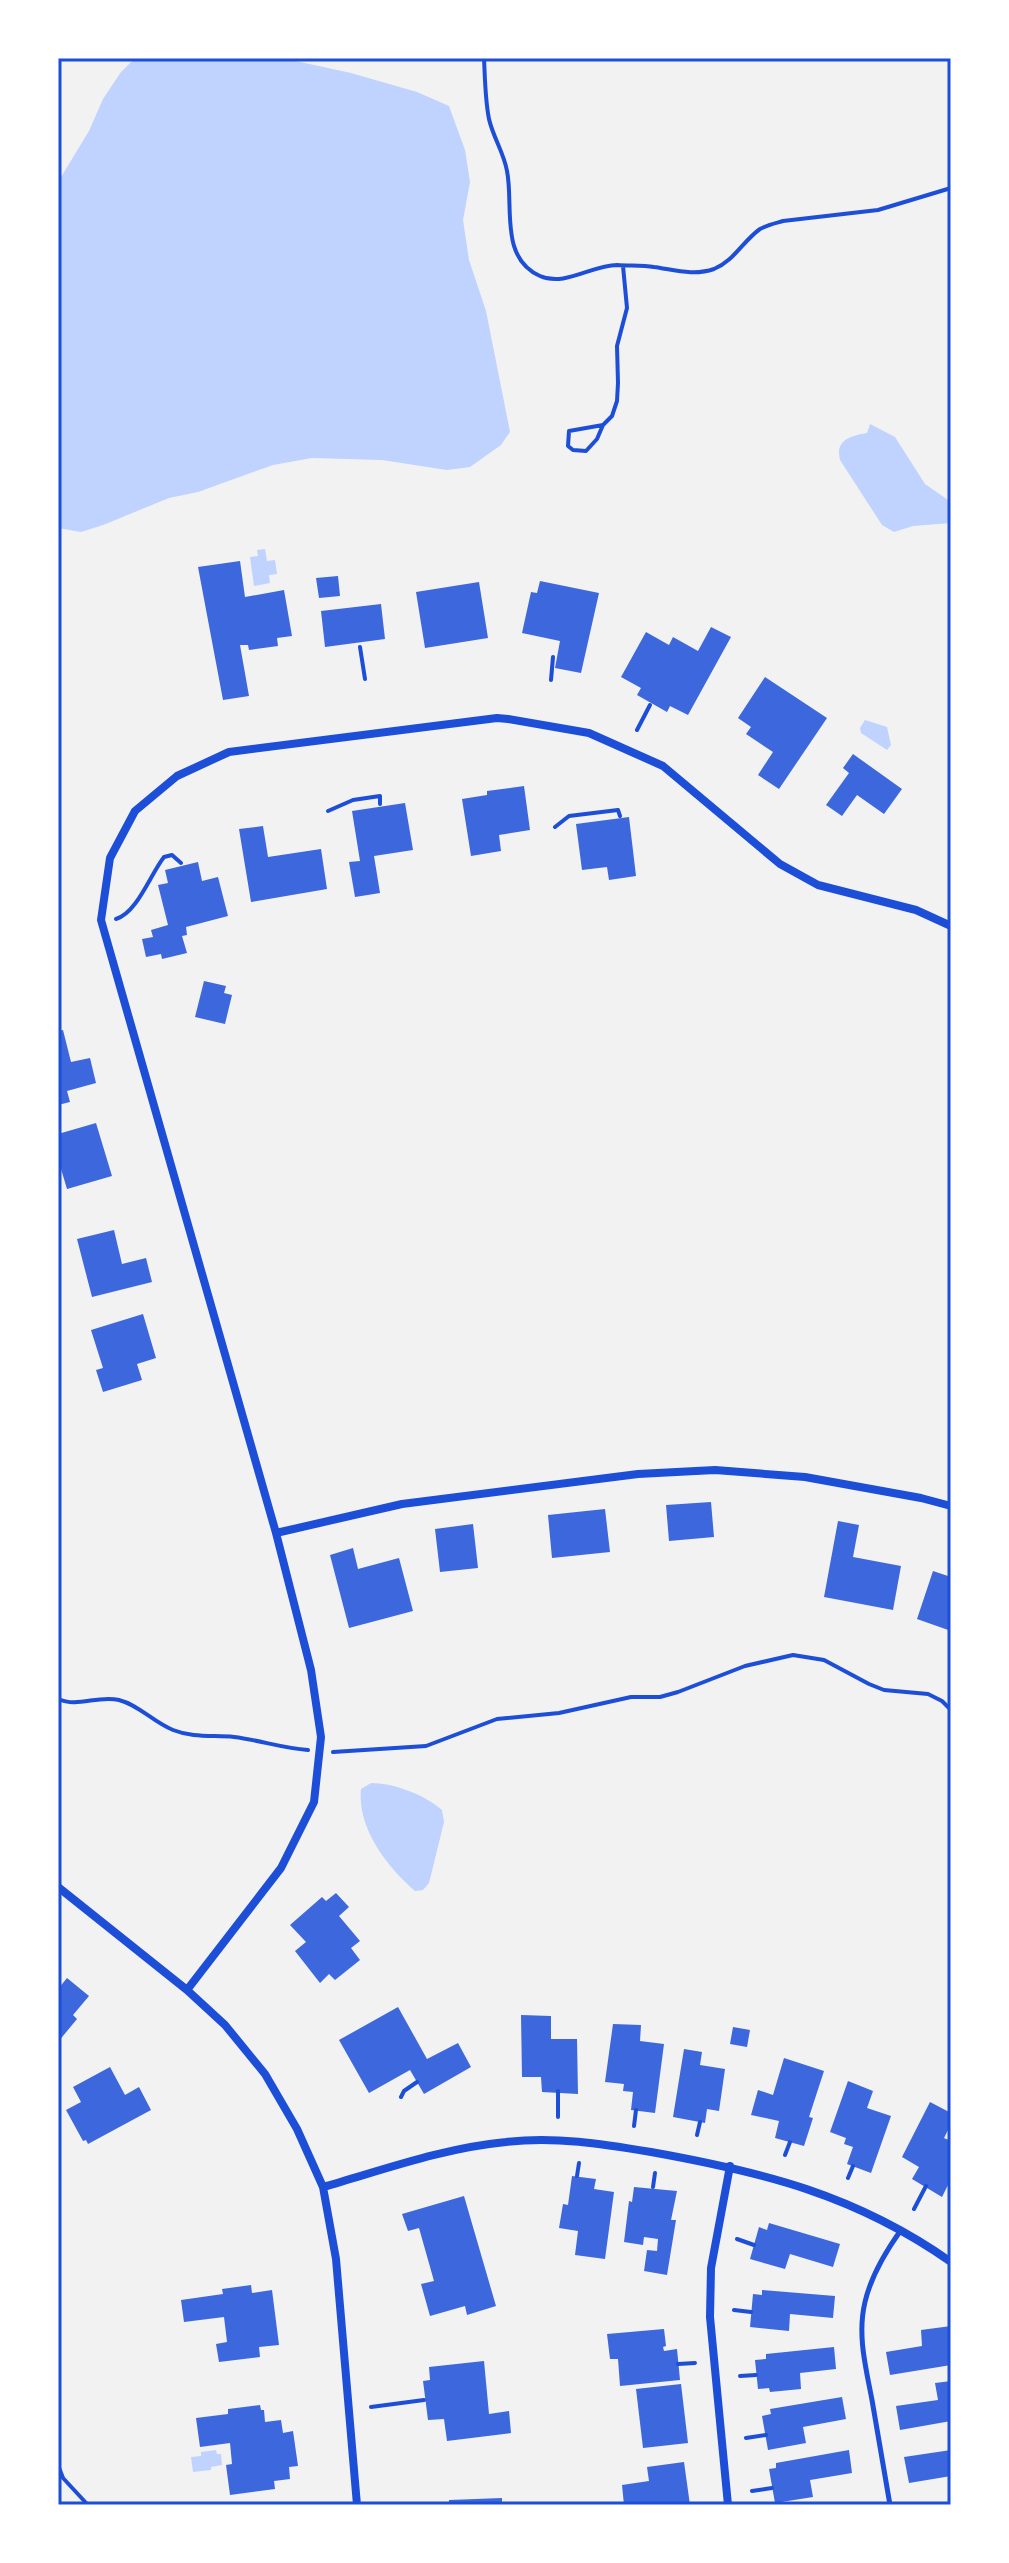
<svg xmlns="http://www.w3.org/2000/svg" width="1009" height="2563" font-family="'Titillium Web',sans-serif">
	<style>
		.water { fill: #bfd3fe }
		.building { fill: #3d67dc }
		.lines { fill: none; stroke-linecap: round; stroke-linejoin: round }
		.path { stroke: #1d4ed8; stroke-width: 4 }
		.service { stroke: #1d4ed8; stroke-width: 5 }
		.minor { stroke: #1d4ed8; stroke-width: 8 }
		.neatline { fill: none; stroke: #1d4ed8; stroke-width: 3 }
	</style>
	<rect width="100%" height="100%" fill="#f2f2f2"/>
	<!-- water -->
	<path class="water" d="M135,58H282L351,73L417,92L449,106L465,150L470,182L463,220L469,260L486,311L510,432L501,445L470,467L447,470L382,460L312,458L273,465L198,492L169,498L103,525L81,532L58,528V182L89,131L103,99L121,72Z
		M870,424L895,437L925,484L951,502V523L913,526L894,532L882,525L840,460C835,440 850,436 867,433Z
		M265,549L267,561L275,560L277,574L269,575L270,583L254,586L250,557L258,556L257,550Z
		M865,720L887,727L891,745L887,750L861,733L860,728Z
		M371,1783C394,1783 425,1795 442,1810L444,1822L429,1883L423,1890L415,1891C387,1867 357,1828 361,1789Z
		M216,2450L217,2454H221L222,2465L211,2467V2470L193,2472L191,2457L201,2456V2452Z"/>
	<!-- building -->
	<path class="building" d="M240,561L245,597L284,590L292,636L277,638L278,646L249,650L248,645H240L249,696L223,700L198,567Z
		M338,576L340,596L319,598L316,578Z
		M540,581L599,593L581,673L555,668L560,641L522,633L531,592L537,593Z
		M479,582L488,638L425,648L416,592Z
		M381,604L385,639L325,647L321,611Z
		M711,627L731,637L688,715L670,706L667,712L637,695L641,688L621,677L646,632L669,645L673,637L698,651Z
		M765,677L827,718L779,789L758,775L773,752L746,734L751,727L738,718Z
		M853,754L902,789L884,814L857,795L842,816L826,805L849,773L843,768Z
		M524,786L530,830L499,835L501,851L471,856L462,799L487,795V791Z
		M405,803L413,850L374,856L380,893L355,897L349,862L360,861L352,811Z
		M629,817L636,876L609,880L607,867L582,870L576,824Z
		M263,826L268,857L321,849L327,889L251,902L239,829Z
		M198,862L202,881L218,877L228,916L186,927L187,935L182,936L187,953L162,959L161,954L146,957L142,939L153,937L151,930L168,925L158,885L168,883L165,870Z
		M204,981L226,986L224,993L232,995L225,1024L195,1017Z
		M63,1030L71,1062L90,1058L96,1083L67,1091L70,1102L58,1105V1031Z
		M96,1123L112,1176L67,1189L58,1159V1134Z
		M114,1230L122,1264L146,1258L152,1282L92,1297L77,1239Z
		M143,1314L156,1358L137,1364L142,1380L103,1392L96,1370L103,1368L91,1330Z
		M711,1502L714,1537L669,1541L666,1505Z
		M605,1509L610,1552L552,1558L548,1515Z
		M838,1521L859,1525L853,1557L901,1566L893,1610L824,1597Z
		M473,1524L478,1568L440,1572L435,1529Z
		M353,1548L358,1569L399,1558L413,1611L349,1628L330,1555Z
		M933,1571L951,1577V1631L917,1619Z
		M336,1893L349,1907L339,1916L360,1941L351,1948L360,1960L335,1980L329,1974L320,1983L295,1951L306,1942L290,1925L322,1897L326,1901Z
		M67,1978L89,1996L73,2015L77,2019L58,2042V1989Z
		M398,2007L427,2059L458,2043L471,2067L424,2094L410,2070L369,2093L339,2040Z
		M521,2015L551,2016V2039H577L578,2094L542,2092L541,2077H522Z
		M613,2024L641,2025L640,2041L664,2044L655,2113L631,2110L633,2092L623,2091L624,2084L605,2082Z
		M733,2027L750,2030L747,2047L730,2044Z
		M684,2049L702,2052L700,2065L725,2069L719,2111L707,2109L705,2123L673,2117Z
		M784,2058L824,2071L809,2117L813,2118L804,2146L775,2138L779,2121L751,2115L758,2090L773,2095Z
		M110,2067L125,2095L139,2087L151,2110L88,2144L86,2140L83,2141L66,2110L81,2102L73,2087Z
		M848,2081L873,2091L867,2108L891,2116L871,2173L847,2164L853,2147L844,2144L846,2138L830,2132Z
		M930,2102L951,2113V2124L944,2138L951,2141V2179L942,2197L912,2179L919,2167L902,2157Z
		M572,2176L596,2179L594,2189L614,2192L605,2259L575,2255L578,2231L559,2228L563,2204L568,2205Z
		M634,2187L677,2191L671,2220H676L667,2275L644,2271L647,2250L657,2251L658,2239L644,2237L643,2245L624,2242L629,2201L632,2202Z
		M464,2196L496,2306L467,2315L465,2306L430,2316L421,2284L434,2281L419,2228L408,2231L402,2214Z
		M769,2223L840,2244L833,2267L790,2254L785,2269L750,2259L759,2227L767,2230Z
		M251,2285L252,2293L272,2290L279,2345L259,2347L260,2357L219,2362L216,2344L227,2342L224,2317L184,2322L181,2300L223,2294L222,2289Z
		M762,2290L835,2296L833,2318L790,2314L789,2331L750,2327L753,2294L762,2295Z
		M951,2326V2365L890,2375L886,2352L922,2346L921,2330Z
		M664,2329L666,2346L663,2347L664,2351L677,2349L680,2380L620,2386L618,2359H610L607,2334Z
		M834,2347L836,2369L800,2373L801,2389L770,2392L769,2388L758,2389L755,2360L766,2359V2354Z
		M484,2361L489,2414L509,2411L511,2433L447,2441L444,2419L428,2420L423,2381L430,2380L429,2367Z
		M951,2381V2421L900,2430L896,2406L938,2400L935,2383Z
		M681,2384L688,2443L643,2448L636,2389Z
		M842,2397L846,2419L803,2427L806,2443L768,2450L762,2416L771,2414L770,2409Z
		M260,2405L261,2410H264L265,2422L281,2420L283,2433L293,2431L298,2466L289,2467L290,2479L274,2481L275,2489L230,2495L226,2465L232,2464L230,2443L200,2447L196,2418L228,2414V2409Z
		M849,2450L852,2473L810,2480L813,2497L775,2503L769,2469L776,2468V2463Z
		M951,2450V2476L909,2483L904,2457Z
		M684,2462L690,2505H624L622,2485L649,2481L647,2467Z
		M502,2498V2505H449V2500Z"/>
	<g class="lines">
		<!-- path -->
		<path class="path" d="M484,58C485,78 485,99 489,119C493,137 504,153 507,171C514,205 499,258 540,276C565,287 592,265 617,265C629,266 642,265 654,267C675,270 694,276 714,269C734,261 743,241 760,229C767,225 776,223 783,221L878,210L951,188
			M603,425L597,439L586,451L573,450L568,446L569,431L603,425L612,416L617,401L618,383L617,346L627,308L623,266
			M360,647L365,679
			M551,680L553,657
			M637,730L650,705
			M328,811L353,800L380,796V804
			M555,827L569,816L618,810L620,816
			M116,919C137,913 150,875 164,857L172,855L181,863
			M58,1699C78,1708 97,1695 119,1700C139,1705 153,1722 173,1730C193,1738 213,1735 234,1737C259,1740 282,1748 308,1750
			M333,1752L426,1746L497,1719L559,1713L631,1697H660L678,1692L745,1666L793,1655L824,1660L869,1684L884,1690L928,1694L942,1701L951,1710
			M558,2091V2117
			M401,2097L404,2091L417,2082
			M634,2126L636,2110
			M697,2135L700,2122
			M785,2155L790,2142
			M577,2176L579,2163
			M848,2178L853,2166
			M653,2187L655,2173
			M914,2209L926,2186
			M737,2239L754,2245
			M734,2310L751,2312
			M678,2364L695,2363
			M740,2376L756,2375
			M371,2407L424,2400
			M746,2438L766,2435
			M58,2465L63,2478L88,2505
			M752,2491L772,2488"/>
		<!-- service -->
		<path class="service" d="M890,2505C884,2470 878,2435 872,2400C866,2368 857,2335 865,2302C871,2276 886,2251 901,2230"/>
		<!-- minor -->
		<path class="minor" d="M276,1533L402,1504L638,1474L715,1470L805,1477L921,1498L951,1506
			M58,1887L187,1990L225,2025L265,2074L297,2129L323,2187L336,2259L357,2505
			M187,1990L281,1868L314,1802L321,1737L311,1670L276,1533L101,920L110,858L135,811L177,776L229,752L497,718L508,719L589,733L663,766L780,864L818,885L916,910L951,926
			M323,2187C383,2170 443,2148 506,2142C554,2136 603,2144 651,2152C763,2172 856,2195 951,2262
			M728,2505L710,2317L711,2268L730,2166"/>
	</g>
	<!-- border -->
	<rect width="1009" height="2563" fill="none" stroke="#ffffff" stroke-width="120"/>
	<rect x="60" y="60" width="889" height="2443" class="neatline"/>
</svg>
